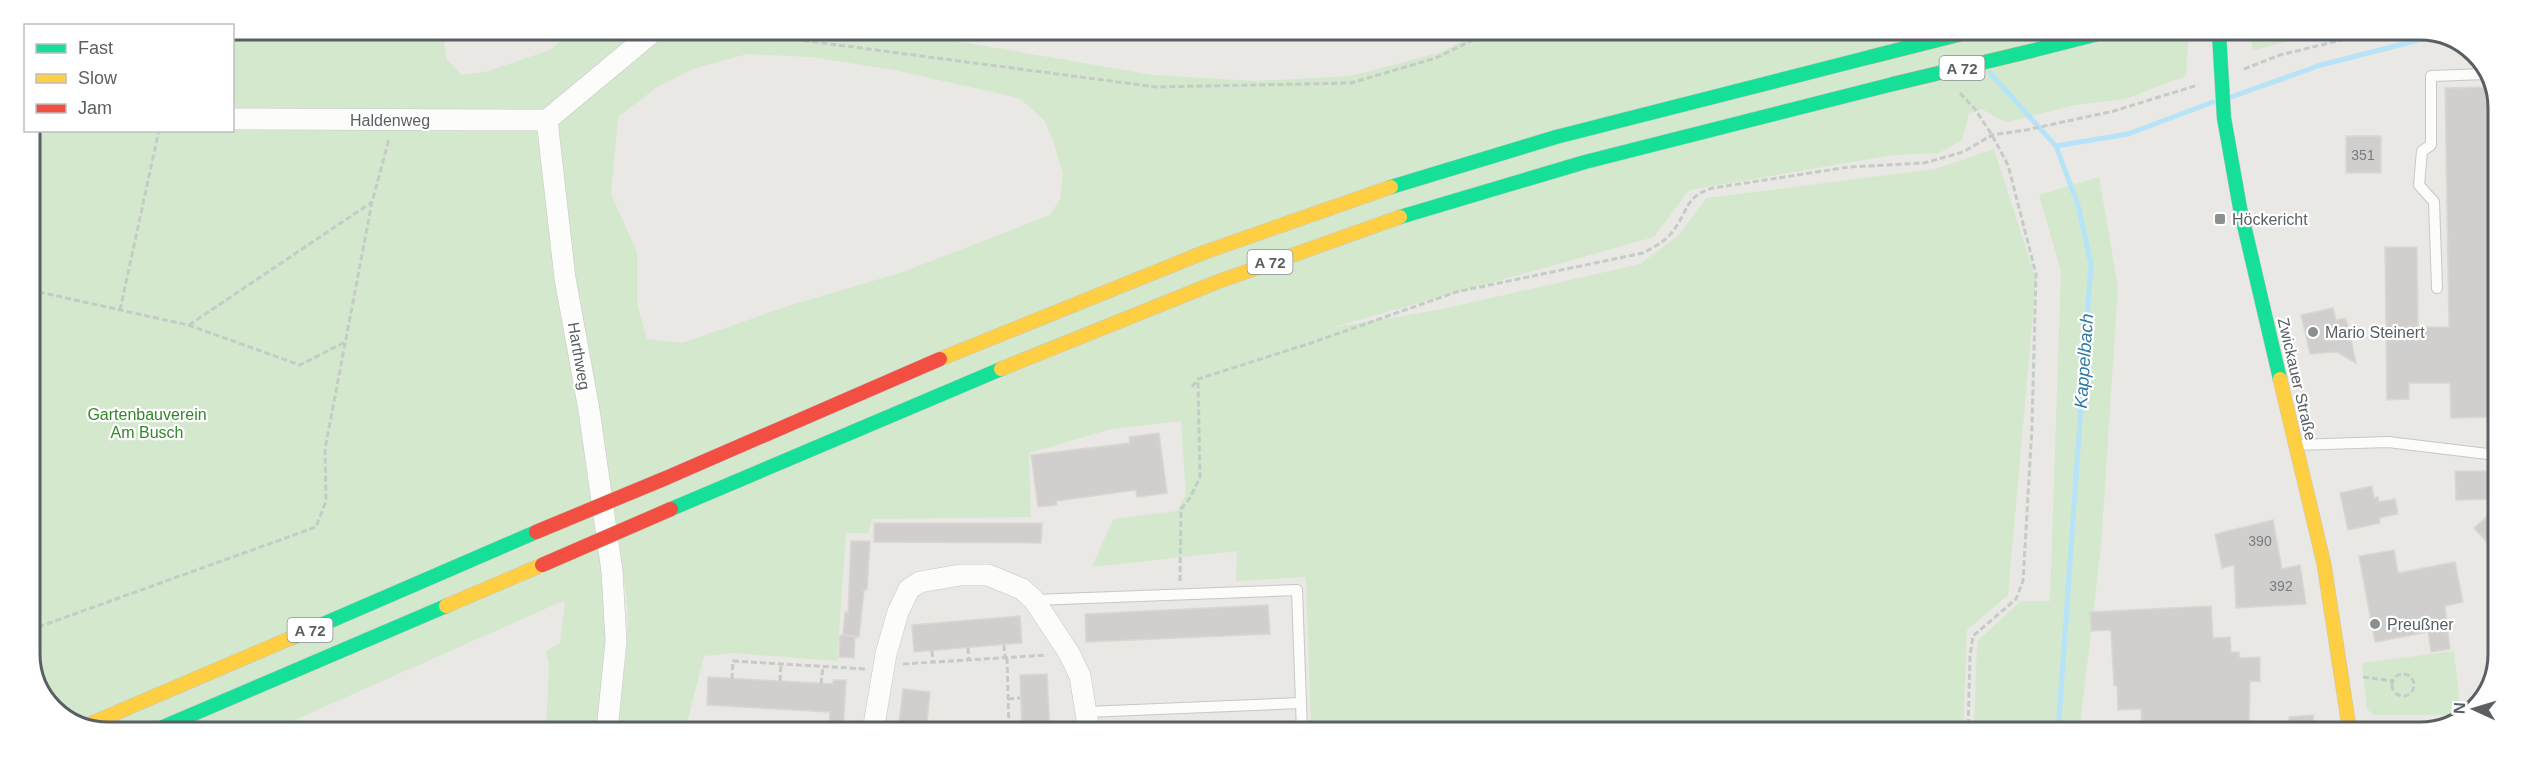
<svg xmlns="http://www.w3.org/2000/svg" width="2528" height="763" font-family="Helvetica,sans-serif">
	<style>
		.green { fill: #d3e8cd; fill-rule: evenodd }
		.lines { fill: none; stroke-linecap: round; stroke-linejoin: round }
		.stream { stroke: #b6e3f7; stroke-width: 5 }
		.building { fill: #d1cfcd; stroke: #dad7d3; stroke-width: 1.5 }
		.lane-casing { stroke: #c6c7c6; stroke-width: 12 }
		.street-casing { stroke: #c6c7c6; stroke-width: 22 }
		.fast-casing { stroke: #c7c7c7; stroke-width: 15 }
		.slow-casing { stroke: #c7c7c7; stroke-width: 15 }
		.jam-casing { stroke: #c7c7c7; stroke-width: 15 }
		.path { stroke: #c5ccc8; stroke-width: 3; stroke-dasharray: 6 3; stroke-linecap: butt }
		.lane { stroke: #fcfcfb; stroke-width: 10 }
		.street { stroke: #fcfcfb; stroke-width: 21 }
		.fast { stroke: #16e098; stroke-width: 14 }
		.slow { stroke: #ffcf43; stroke-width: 14 }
		.jam { stroke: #f24e42; stroke-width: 14 }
		.fast-bridge-casing { stroke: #c2ad91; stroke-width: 15; stroke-linecap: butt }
		.jam-bridge-casing { stroke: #c2ad91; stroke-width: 15; stroke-linecap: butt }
		.fast-bridge { stroke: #16e098; stroke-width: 14 }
		.jam-bridge { stroke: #f24e42; stroke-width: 14 }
		.poi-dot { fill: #8c8f90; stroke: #fff; stroke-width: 2 }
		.labels { text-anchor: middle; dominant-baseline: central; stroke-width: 4.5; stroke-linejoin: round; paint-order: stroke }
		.number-label { font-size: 14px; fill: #787c7e }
		.shield { fill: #fff; stroke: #8b8f92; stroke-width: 1.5 }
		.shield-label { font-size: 15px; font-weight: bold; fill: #595f63 }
		.street-label { font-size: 16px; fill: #595f63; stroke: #fff }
		.poi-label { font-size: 16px; fill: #595f63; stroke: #fff; text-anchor: start }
		.park-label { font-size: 16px; fill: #34862d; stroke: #fff }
		.water-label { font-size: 18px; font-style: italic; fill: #2f79a7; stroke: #fff }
		.rim { fill: none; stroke: #595f63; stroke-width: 3 }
	</style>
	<rect width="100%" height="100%" fill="#eae8e4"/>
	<!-- green -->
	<path class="green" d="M233,30H442L447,60L462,75L485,72L550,50L572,31H896L1154,75L1255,81L1351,76L1438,53L1481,32H2189L2186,76L2125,99L2075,105L2008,122L1995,117L1982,109L1969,114L1962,140L1939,153L1894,155L1689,190L1654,237L1330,328L1443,309L1640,264L1679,235L1706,198L1935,169L1994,149L2036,280L2008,595L1967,630L1963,732H1311L1306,577L1236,581L1237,551L1092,567L1113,519L1177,511L1186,494L1181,421L1111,429L1029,453L1031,517L872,519L868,533H846L837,661L733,653L704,656L685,731H615C623,681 634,625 623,575L607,637L597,731H546L549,666L546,651L560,643L565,605L563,601L272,730H88L49,706L30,660V131L232,130ZM747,54L811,57L894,70L1019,98L1044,120L1053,141L1063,173L1060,199L1050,215L903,272L788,306L682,343L647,339L637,304V252L611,194L618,117L656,88L693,69Z
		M2251,33H2322L2253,50Z
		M2099,177L2118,288L2101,547L2079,733L1974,732L1977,641L2021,601H2050L2061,271L2039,195Z
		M2454,651L2461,715H2374L2367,709L2362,663Z"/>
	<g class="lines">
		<!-- stream -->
		<path class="stream" d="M1990,73L2056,146L2078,205L2091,264L2058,733
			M2231,97L2321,65L2442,34
			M2056,146L2128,134L2213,102"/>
	</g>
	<!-- building -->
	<path class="building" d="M2491,87L2498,103L2496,417L2451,418L2450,383H2409V399L2387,400L2385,247H2417L2418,327H2449L2445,88Z
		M2346,136H2381V173H2346Z
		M2333,308L2336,320L2345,318L2348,325L2356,363L2337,352L2310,354L2301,315Z
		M1159,433L1167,493L1137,497L1136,490L1056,501L1057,505L1038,507L1031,455L1130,443L1129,437Z
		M2455,471H2496V499L2456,500Z
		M2372,486L2374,498L2378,497L2379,502L2395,499L2398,514L2379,518L2380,523L2348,530L2340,493Z
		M2496,509V552L2474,528Z
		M2273,520L2282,569L2300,565L2306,604L2236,608L2234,565L2222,568L2215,534Z
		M874,523H1042L1041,543L874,542Z
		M851,541H870L867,590H864L859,637L843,635L845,612L848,613Z
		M2394,550L2398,573L2455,562L2463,602L2445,606L2450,649L2431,652L2428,632L2375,642L2359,556Z
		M1268,605L1270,634L1086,642L1085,614Z
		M2211,606L2213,638L2230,637L2231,652H2239L2240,658L2260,657V682L2250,681L2249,733H2178L2179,725L2142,727L2141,709L2118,710L2117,686H2114L2111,630L2091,631L2090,612Z
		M1020,616L1022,643L914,652L912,625Z
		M840,635L855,636L854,658L839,657Z
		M1047,674L1050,731H1022L1020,675Z
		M708,677L833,684V680H846L843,731H829L830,712L707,705Z
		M903,689L930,692L926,731H898Z
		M2313,715L2315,733H2290L2289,717Z"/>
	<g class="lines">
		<defs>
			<path id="lane" d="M2437,288L2434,202L2419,185L2422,151L2431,145V76L2486,74
				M2296,445L2388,442L2496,455
				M1034,600L1297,590L1302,732
				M1087,712L1301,703"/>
			<path id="street" d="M232,119L547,120
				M547,120L565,278L589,410L612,571L616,641L607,731
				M547,120L654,31
				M873,731L886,654L898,612L909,589L920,582L960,575H988L1022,589L1034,600L1069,653L1080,676L1089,731"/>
			<path id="fast" d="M2219,33L2224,118L2240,208L2280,379
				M2031,51L2106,32
				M1391,187L1556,137L1870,57
				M1400,217L1585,162L1893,84
				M671,509L1001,369
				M291,638L536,532
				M156,730L446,606"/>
			<path id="slow" d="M940,359L1205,252L1391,187
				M1001,369L1217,282L1400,217
				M2280,379L2324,564L2350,733
				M446,606L542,565
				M83,727L291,638"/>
			<path id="jam" d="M666,478L940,359"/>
		</defs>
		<!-- lane casing -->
		<use href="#lane" class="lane-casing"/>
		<!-- street casing -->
		<use href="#street" class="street-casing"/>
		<!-- fast casing -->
		<use href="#fast" class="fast-casing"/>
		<!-- slow casing -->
		<use href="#slow" class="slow-casing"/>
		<!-- jam casing -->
		<use href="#jam" class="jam-casing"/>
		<!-- path -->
		<path class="path" d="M732,31L1156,87L1351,83L1436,58L1489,32
			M2244,69L2280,55L2370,33
			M1960,93L1975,109L1992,135L2008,165L2036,274L2032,427L2023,581L2016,599L1973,636L1970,656L1968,732
			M30,290L188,325L300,365L345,342
			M120,310L159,130
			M189,325L372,202
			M1192,387L1198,379L1314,342L1456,292L1643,253C1654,247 1666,241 1673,231C1689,210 1685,196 1713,188L1849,167L1924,163L1963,152L1992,135L2026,130L2114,111L2198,85
			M1180,581L1181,509L1190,498L1200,477L1198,381
			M30,630L316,527L326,501L325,449L372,202L389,139
			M1004,645L1005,657
			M968,648L969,660
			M932,651L933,661
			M1007,658L1009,731
			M903,664L1047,655
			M2392 685a11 11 0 1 1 22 0a11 11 0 1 1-22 0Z
			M2363,677L2394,681
			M732,679L733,661L866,669
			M780,681L781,664
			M821,684L823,666
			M1008,699L1020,698"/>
		<!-- lane -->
		<use href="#lane" class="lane"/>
		<!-- street -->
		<use href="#street" class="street"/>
		<!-- fast -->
		<use href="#fast" class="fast"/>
		<!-- slow -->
		<use href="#slow" class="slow"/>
		<!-- jam -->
		<use href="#jam" class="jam"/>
		<defs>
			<path id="fast-bridge" d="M1870,57L1969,32
				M1893,84L2031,51"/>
			<path id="jam-bridge" d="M536,532L666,478
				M542,565L671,509"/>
		</defs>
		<!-- fast-bridge casing -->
		<use href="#fast-bridge" class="fast-bridge-casing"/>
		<!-- jam-bridge casing -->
		<use href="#jam-bridge" class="jam-bridge-casing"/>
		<!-- fast-bridge -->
		<use href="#fast-bridge" class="fast-bridge"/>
		<!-- jam-bridge -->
		<use href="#jam-bridge" class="jam-bridge"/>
	</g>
	<!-- markers -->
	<g class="poi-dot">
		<rect x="2214" y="213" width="12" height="12" rx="3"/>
		<circle cx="2313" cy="332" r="6"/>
		<circle cx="2375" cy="624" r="6"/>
	</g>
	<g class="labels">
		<!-- number labels -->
		<g class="number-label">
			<text x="2363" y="155">351</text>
			<text x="2260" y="541">390</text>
			<text x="2281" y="586">392</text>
		</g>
		<!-- shield labels -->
		<g class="shield">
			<rect x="1939.5" y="56" width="45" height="24" rx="4.5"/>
			<rect x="1247.5" y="250" width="45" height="24" rx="4.5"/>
			<rect x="287.5" y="618" width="45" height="24" rx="4.5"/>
		</g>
		<g class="shield-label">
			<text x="1962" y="68">A 72</text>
			<text x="1270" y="262">A 72</text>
			<text x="310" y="630">A 72</text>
		</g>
		<!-- street labels -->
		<g class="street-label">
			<text x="390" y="120">Haldenweg</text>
			<text transform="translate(579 356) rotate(80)">Harthweg</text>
			<text transform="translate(2297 379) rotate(77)">Zwickauer Straße</text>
		</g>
		<!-- poi labels -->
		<g class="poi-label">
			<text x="2232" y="219">Höckericht</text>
			<text x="2325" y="332">Mario Steinert</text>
			<text x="2387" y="624">Preußner</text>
		</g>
		<!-- park labels -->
		<g class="park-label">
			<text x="147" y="414">Gartenbauverein<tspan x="147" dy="18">Am Busch</tspan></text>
		</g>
		<!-- water labels -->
		<g class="water-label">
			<text transform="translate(2084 361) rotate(-86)">Kappelbach</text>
		</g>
	</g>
	<!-- crop -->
	<path d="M0 0H2528V763H0ZM108 40H2420A68 68 0 0 1 2488 108V654A68 68 0 0 1 2420 722H108A68 68 0 0 1 40 654V108A68 68 0 0 1 108 40Z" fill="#fff" fill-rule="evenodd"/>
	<path class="rim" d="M108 40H2420A68 68 0 0 1 2488 108V654A68 68 0 0 1 2420 722H108A68 68 0 0 1 40 654V108A68 68 0 0 1 108 40Z"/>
	<!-- legend -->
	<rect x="24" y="24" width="210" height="108" fill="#ffffff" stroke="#bdbfc1" stroke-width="1.5"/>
	<rect x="36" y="44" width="30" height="9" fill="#16e098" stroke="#bdbfc1" stroke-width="1.5"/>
	<text x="78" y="54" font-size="18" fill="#595f63">Fast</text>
	<rect x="36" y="74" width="30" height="9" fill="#ffcf43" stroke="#bdbfc1" stroke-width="1.5"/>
	<text x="78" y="84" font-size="18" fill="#595f63">Slow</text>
	<rect x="36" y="104" width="30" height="9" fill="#f24e42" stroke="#bdbfc1" stroke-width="1.5"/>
	<text x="78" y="114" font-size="18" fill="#595f63">Jam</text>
	<!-- north arrow -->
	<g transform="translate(2474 709) rotate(274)" stroke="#ffffff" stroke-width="4.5" paint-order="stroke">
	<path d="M0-4.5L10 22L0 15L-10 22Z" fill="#595f63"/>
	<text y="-9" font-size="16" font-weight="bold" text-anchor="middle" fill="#595f63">N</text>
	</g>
</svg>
